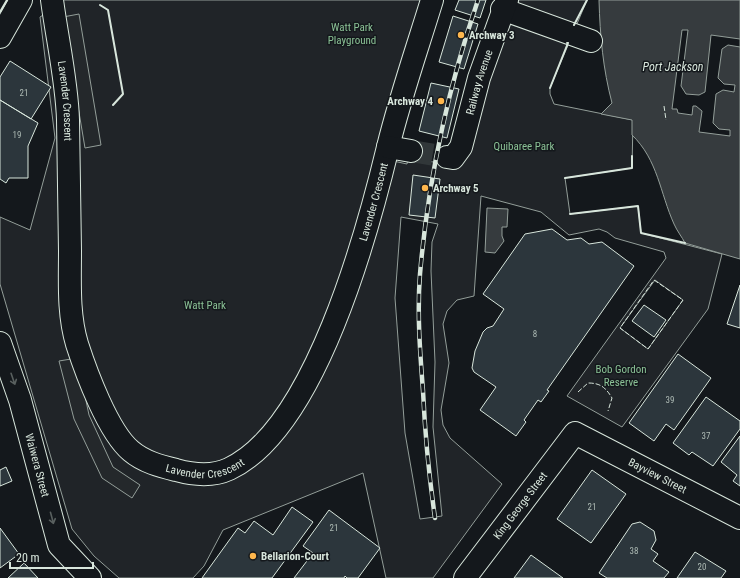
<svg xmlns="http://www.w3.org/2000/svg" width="740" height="578" font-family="'Roboto Condensed',sans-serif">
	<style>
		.green { fill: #202428; stroke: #939e99; fill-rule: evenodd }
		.parking { fill: #24282b; stroke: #939e99 }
		.water { fill: #363b3e; stroke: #939e99 }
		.pier { fill: #14181c; stroke: #939e99 }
		.building { fill: #2c363c; stroke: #d8e6dc }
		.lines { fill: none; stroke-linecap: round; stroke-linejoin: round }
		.minor-tunnel { stroke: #313739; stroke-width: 22; stroke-dasharray: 22 11; stroke-linecap: butt }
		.minor-casing { stroke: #d8e6dc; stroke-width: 24 }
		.minor { stroke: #14181c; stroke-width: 22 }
		.rail-casing { stroke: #d8e6dc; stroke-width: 4.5 }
		.rail { stroke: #14181c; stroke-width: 3; stroke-dasharray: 9; stroke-linecap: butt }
		.fence { stroke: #d8e6dc; stroke-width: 1; stroke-dasharray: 5 2; stroke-linecap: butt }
		.wall { stroke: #d8e6dc; stroke-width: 2 }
		.oneway { stroke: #59605f }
		.poi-dot { fill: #ffb74d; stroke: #14181c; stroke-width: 1.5 }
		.labels { text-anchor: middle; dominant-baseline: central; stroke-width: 3; stroke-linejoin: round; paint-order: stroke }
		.number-label { font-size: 9px; fill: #adbab4 }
		.park-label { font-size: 11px; fill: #8ac095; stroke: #14181c }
		.poi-label { font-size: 11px; font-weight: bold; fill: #d8e6dc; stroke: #14181c; text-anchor: start }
		.street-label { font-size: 11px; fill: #d8e6dc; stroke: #14181c }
		.water-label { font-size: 12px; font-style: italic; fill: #d8e6dc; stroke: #14181c }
	</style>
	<rect width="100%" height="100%" fill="#14181c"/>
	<!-- green -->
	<path class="green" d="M60,0H422L375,157L407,164L408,158L452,165L519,0H587L550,88V94L554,104L633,120L632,168L565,178L570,214L638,206L641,233L722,254L708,309L622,427L567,396L666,258L664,252L615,238L607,232L599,229L569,235L541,212L481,196L474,296L457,300L447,311L443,324L449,363L441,410L443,425L450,438L502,484L433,578H386L363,473L223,530L204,566L193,578H119L94,556L72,529L0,284V217L30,230L55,138L40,17L59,5ZM401,217L438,224L432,242L431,271L435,362L433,427L442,516L420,519L405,433L395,298ZM655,280L683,300L648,349L620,328Z"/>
	<!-- parking -->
	<path class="parking" d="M79,14L101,145L85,148L63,17Z
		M77,358L89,415L113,467L140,485L132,498L102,478L74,419L59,361Z"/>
	<!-- water -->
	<path class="water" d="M599,0H740V259L685,243C682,237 677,231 674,224C660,193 658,160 632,135V120L601,114L612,103C603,69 600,36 599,0Z
		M487,208L508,209L507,227H502V236L504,241L495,253L485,252Z"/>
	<!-- pier -->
	<path class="pier" d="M682,30H688L681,86L686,94L699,95L705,92L711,35L740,39V47L728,45L722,49L718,78L724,84L735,85L734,92L723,90L716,94L713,123L719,129L730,130V136L699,132L702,111L696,106H693L692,115L678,113L677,109H672Z"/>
	<!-- building -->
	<path class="building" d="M459,0H486L480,18L455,10Z
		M453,16L478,24L464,69L439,62Z
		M10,61L51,87L31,119L0,100V77Z
		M431,83L459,89L447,138L419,131Z
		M0,100L38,123L28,146V178H9L6,183L0,179Z
		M413,175L440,179L435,218L409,215Z
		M552,229L567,240L581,238L589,244L602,242L634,266L547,390L549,391L541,402L538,400L524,420L526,422L516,436L480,410L496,387L474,372L472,368L475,351L483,332L487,328L493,326L504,309L483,294L525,234Z
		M740,285V328L727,324Z
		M644,305L666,320L654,337L632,321Z
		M678,354L711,378L674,430L666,424L654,441L629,423Z
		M706,397L740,421V429L713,466L692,452L689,455L673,443Z
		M740,436V486L733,481L737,475L721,462Z
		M6,467L12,481L0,486V470Z
		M592,470L626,494L591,543L557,519Z
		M292,507L313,522L272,578H202L238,528L245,533L254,521L273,535Z
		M329,510L380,548L358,578H347L345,576L344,578H294L313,553L303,546Z
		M640,522L654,531L656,540L651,549L658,554L653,561L669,572L664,578H607L599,573L632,524Z
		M0,528L19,554L0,568Z
		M695,552L726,571L721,578H677Z
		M531,555L563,578H514Z
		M24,563L38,578H8Z"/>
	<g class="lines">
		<!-- minor-tunnel -->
		<path class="minor-tunnel" d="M411,151L447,157"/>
		<defs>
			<g id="minor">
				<path id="s1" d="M52,0C57,38 67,82 68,120C69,163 69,207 70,251C70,282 68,314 77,344C86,372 108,432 131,451C144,462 160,466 176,470C194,475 212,477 229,469C315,429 367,234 388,147C400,98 417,49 432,0"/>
				<path d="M502,9L591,41"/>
				<path d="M0,37L21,0"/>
				<path d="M388,147L411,151"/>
				<path id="s2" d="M447,157L453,158L461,147L479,78L507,0"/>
				<path id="s3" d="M0,343L20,400L59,545L90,578"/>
				<path id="s4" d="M465,578L575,433L740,518"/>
			</g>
		</defs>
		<!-- minor casing -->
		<use href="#minor" class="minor-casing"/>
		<!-- minor -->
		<use href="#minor" class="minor"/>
		<defs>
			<path id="rail" d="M435,518C429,476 425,434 423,391C420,352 417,313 420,274C428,181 448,88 478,0"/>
		</defs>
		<!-- rail casing -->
		<use href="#rail" class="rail-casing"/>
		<!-- rail -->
		<use href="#rail" class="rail"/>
		<!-- fence -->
		<path class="fence" d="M664,106L666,120
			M654,280L683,300L648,349L620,328Z
			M578,392L588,383C601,383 606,388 612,398L608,411"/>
		<!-- wall -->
		<path class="wall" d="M100,5L108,10L123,94L113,105
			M0,12L7,0
			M574,25L587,0
			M550,88L568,43H567
			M565,178L632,168V156
			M570,214L638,206L641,233L685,243"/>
	</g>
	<!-- one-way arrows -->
	<defs><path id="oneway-shaft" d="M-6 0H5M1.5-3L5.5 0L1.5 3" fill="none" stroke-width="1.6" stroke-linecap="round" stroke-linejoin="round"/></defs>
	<g class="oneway">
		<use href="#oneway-shaft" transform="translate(13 379) rotate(71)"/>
		<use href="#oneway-shaft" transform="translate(52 518) rotate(75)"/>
	</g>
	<!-- markers -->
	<g class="poi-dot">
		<circle cx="461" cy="35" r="4"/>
		<circle cx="441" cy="101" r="4"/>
		<circle cx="425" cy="188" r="4"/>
		<circle cx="253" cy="556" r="4"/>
	</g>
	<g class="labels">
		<!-- number labels -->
		<g class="number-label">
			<text x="24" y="93">21</text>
			<text x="17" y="135">19</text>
			<text x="535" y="334">8</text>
			<text x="670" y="400">39</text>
			<text x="706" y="436">37</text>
			<text x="592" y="507">21</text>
			<text x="334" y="528">21</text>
			<text x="634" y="551">38</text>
			<text x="702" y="567">20</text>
		</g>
		<!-- park labels -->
		<g class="park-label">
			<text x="352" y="27">Watt Park<tspan x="352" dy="13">Playground</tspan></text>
			<text x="524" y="146">Quibaree Park</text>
			<text x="205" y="305">Watt Park</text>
			<text x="621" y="369">Bob Gordon<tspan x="621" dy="13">Reserve</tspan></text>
		</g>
		<!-- poi labels -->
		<g class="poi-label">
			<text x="469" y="35">Archway 3</text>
			<text x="433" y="101" text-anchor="end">Archway 4</text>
			<text x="433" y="188">Archway 5</text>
			<text x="261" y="556">Bellarion-Court</text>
		</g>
		<!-- street labels -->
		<g class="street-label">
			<text stroke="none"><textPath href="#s2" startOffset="87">Railway Avenue</textPath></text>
			<text stroke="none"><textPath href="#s1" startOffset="102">Lavender Crescent</textPath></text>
			<text stroke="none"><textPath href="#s1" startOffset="881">Lavender Crescent</textPath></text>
			<text stroke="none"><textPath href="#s1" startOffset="546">Lavender Crescent</textPath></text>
			<text stroke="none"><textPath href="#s3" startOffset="128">Waiwera Street</textPath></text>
			<text stroke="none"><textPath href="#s4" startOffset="275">Bayview Street</textPath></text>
			<text stroke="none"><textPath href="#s4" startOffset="91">King George Street</textPath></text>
		</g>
		<!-- water labels -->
		<g class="water-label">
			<text x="673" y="67">Port Jackson</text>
		</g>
	</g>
	<!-- scale -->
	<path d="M10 562v6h83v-6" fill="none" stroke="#d8e6dc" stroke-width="2"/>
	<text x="16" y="562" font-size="12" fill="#d8e6dc" stroke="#14181c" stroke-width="3" paint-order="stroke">20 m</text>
</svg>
